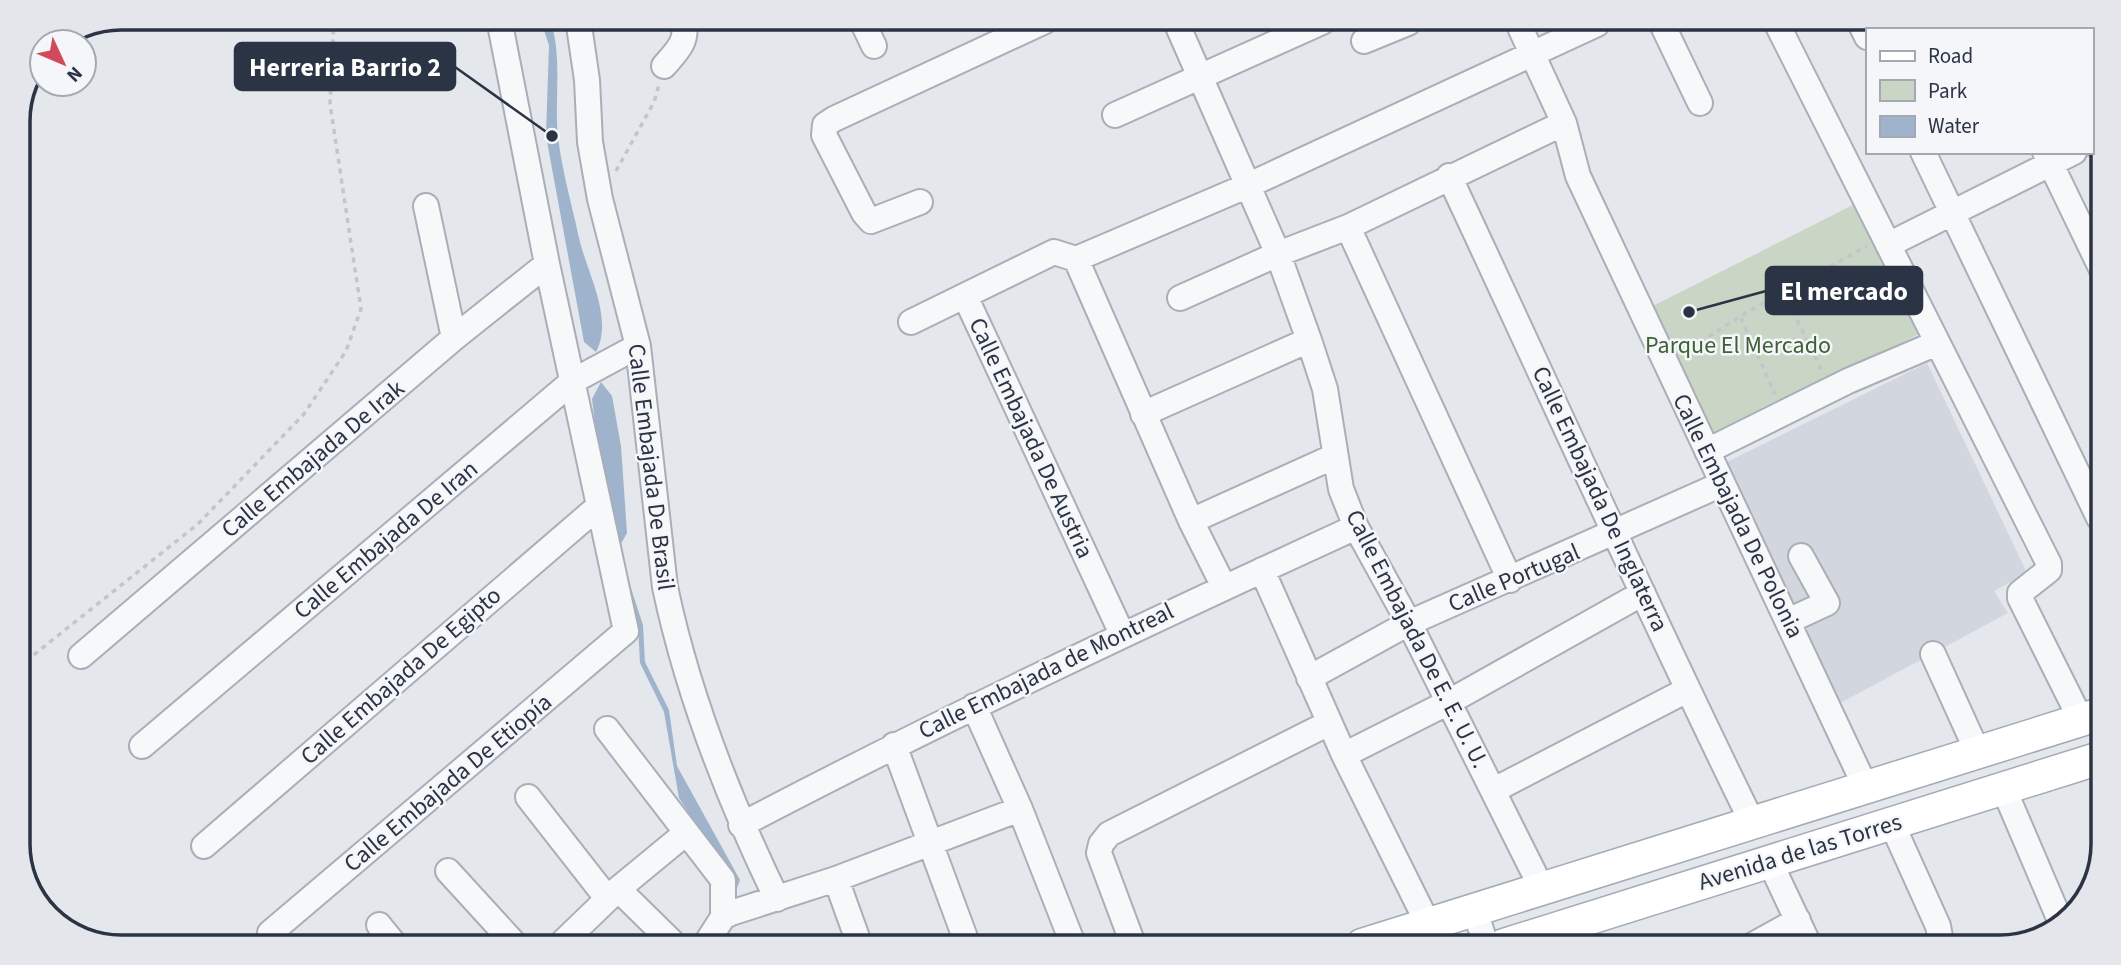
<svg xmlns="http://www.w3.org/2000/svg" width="2121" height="965" font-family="'Source Sans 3',sans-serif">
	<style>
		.built { fill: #d2d6de }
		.green { fill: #c9d6c5 }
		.water { fill: #9fb4cc }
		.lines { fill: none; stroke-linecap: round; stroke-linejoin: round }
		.minor-casing { stroke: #a9aeb7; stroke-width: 28 }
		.major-casing { stroke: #a3abb8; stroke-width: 35 }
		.path { stroke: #c2c5cb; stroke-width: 3.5; stroke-dasharray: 5 5; stroke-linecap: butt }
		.minor { stroke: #f7f8fa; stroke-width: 24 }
		.major { stroke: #fff; stroke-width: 32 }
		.labels { text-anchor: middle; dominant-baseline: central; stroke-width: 5; stroke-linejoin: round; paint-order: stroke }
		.park-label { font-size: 24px; fill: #3f6138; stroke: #f4f6f9 }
		.street-label { font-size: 24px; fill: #2b3445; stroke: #f4f6f9 }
		.rim { fill: none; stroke: #2b3445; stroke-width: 3.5 }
		.leader { fill: none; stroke: #2b3445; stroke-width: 2.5 }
		.callout-dot { fill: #2b3445; stroke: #f4f6f9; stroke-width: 2.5 }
		.callout { fill: #2b3445; stroke: #2b3445; stroke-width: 2.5 }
		.callout-label { font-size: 26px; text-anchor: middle; font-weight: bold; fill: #fff }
	</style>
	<rect width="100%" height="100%" fill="#e4e7ec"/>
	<!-- built -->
	<path class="built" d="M1927,363L2027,573L1994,591L2008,613L1829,709L1715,468Z"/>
	<!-- green -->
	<path class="green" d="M1857,203L1919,334L1700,448L1639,313Z"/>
	<!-- water -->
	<path class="water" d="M540,19H550C563,58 554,97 558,137C562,171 572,205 579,238C587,273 614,318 596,352L584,342L546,136L549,45Z
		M601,382L612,396L621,446L627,533L618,549L643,625L645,662L669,710L677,766L740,880L734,896V882L679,798L664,712L640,663L638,625L609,547L619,533L599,455L592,399Z"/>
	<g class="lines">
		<defs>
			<path id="minor" d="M578,19L587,80L590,142L600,199L638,346L665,587C688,696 729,800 777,899
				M862,21L874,46
				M1176,22L1278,254L1309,340L1325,389L1341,489L1356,527L1409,623L1541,887
				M1518,23L1564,123L1578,176L1865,786
				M1662,24L1700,103
				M1777,24L2049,564V570L2020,593V598L2081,720
				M1861,25L1867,37
				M1981,25L1983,30
				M1364,41L1408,23
				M664,66C677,51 689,41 683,20
				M1115,115L1322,22
				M2091,143L2103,137
				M1923,152L2099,518
				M2045,152L2102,270
				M1449,176C1550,391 1647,609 1752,822
				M920,202L871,221L864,213L824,135L825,125L834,119L1045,21
				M426,206L454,338
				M1348,227L1510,580
				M1888,245L2074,152
				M1076,259L1191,521L1224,587
				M965,296L1122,634
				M1180,298L1278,254L1348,227L1564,123
				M911,322L1054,252L1076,259L1249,185L1597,24
				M1143,414L1309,340
				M1707,451L1848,381L1937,343
				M1191,521L1335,456
				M1262,570L1344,755L1428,924
				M1788,621L1827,603L1801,556
				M1933,654L1978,753
				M81,656L454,338L547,264
				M1309,678L1409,623L1722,484
				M974,706L1020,809L1073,944
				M607,729L723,880V917
				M894,745L967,943
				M142,746L573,381L638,346
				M1344,755L1447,703L1643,593
				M2003,787L2062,925
				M1494,790L1687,690
				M528,797L607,898
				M1892,824L1938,926L1942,947
				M741,825C943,719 1149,622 1356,527
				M204,846L599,506
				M1769,860L1810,947
				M448,871L512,941
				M836,879L859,943
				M618,889L672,942
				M1475,911L1486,945
				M379,925L392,941
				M270,933L626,631L547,264L499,19
				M563,942L618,889L686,833
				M707,942L723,917L731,913L836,879L1020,809
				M1133,944L1099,853L1101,844L1109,834L1329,723
				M1751,946L1798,920"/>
			<path id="major" d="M1362,945L2097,715
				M1504,945L2097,759"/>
		</defs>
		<!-- minor casing -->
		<use href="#minor" class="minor-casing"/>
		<!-- major casing -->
		<use href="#major" class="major-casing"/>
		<!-- path -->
		<path class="path" d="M616,171L654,102L659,85
			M1784,293L1823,373
			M1741,318L1775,394
			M1687,357C1698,333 1836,265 1867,246
			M26,661L198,524L304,414L346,351L361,309L330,104L334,18"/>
		<!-- minor -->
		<use href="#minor" class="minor"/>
		<!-- major -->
		<use href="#major" class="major"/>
	</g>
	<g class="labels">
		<!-- park labels -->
		<g class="park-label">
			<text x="1738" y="345">Parque El Mercado</text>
		</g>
		<!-- street labels -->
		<g class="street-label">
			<text transform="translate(1031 438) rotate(65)">Calle Embajada De Austria</text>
			<text transform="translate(313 459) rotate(-40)">Calle Embajada De Irak</text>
			<text transform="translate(651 467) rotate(83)">Calle Embajada De Brasil</text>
			<text transform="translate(1600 499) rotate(65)">Calle Embajada De Inglaterra</text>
			<text transform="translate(1738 516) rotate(64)">Calle Embajada De Polonia</text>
			<text transform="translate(386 540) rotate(-40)">Calle Embajada De Iran</text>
			<text transform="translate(1514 578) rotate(-23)">Calle Portugal</text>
			<text transform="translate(1417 639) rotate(63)">Calle Embajada De E. E. U. U.</text>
			<text transform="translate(1046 671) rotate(-26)">Calle Embajada de Montreal</text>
			<text transform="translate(401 676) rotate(-41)">Calle Embajada De Egipto</text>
			<text transform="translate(448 783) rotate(-40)">Calle Embajada De Etiopía</text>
			<text transform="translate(1800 852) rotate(-17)">Avenida de las Torres</text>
		</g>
	</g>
	<!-- crop -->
	<path d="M0 0H2121V965H0ZM121 30H2000A91 91 0 0 1 2091 121V844A91 91 0 0 1 2000 935H121A91 91 0 0 1 30 844V121A91 91 0 0 1 121 30Z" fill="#e4e6eb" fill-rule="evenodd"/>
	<path class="rim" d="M121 30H2000A91 91 0 0 1 2091 121V844A91 91 0 0 1 2000 935H121A91 91 0 0 1 30 844V121A91 91 0 0 1 121 30Z"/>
	<!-- callouts -->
	<path class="leader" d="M552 136L455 67M1689 312L1766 291"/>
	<g class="callout-dot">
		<circle cx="552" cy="136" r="7"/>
		<circle cx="1689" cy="312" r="7"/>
	</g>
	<g class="callout">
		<rect x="235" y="43" width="220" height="47" rx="7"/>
		<rect x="1766" y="267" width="156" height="47" rx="7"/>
	</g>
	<g class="callout-label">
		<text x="345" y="76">Herreria Barrio 2</text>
		<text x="1844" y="300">El mercado</text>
	</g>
	<!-- legend -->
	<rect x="1866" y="28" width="228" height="126" fill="#f4f6f9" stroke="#a4a8b1" stroke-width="2"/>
	<rect x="1880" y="51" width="35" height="10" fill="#ffffff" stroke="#a4a8b1" stroke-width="2"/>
	<text x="1928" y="63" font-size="21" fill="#2b3445">Road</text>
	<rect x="1880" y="80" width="35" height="21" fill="#c9d6c5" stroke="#a4a8b1" stroke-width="2"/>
	<text x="1928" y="98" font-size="21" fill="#2b3445">Park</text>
	<rect x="1880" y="116" width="35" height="21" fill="#9fb4cc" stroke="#a4a8b1" stroke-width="2"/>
	<text x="1928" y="133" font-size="21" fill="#2b3445">Water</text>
	<!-- north arrow -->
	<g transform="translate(63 63) rotate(134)"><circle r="33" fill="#f4f6f9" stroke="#a4a8b1" stroke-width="2"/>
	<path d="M0-5L12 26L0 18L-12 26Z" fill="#d1495b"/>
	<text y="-10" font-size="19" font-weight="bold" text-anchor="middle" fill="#2b3445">N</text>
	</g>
</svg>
